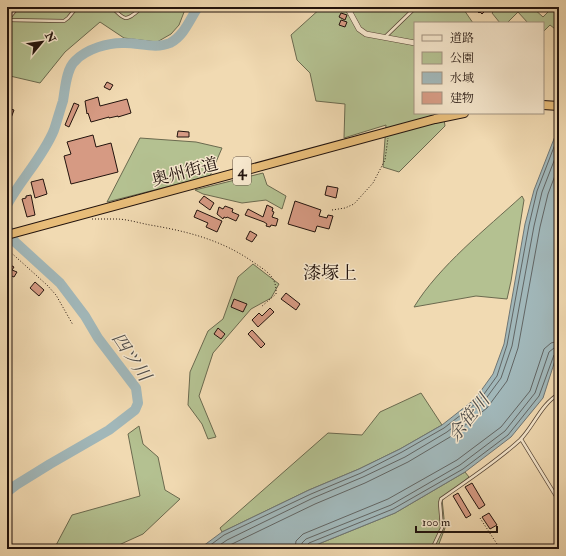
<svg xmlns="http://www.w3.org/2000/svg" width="566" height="556" font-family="'IM FELL Double Pica','Noto Serif JP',serif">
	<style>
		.green { fill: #b4c191; stroke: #6b6a4f }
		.water { fill: #a1b7b9; stroke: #6e7574 }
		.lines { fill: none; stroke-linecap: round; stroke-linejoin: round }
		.shore { stroke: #626563; stroke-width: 1 }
		.river { stroke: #a1b7b9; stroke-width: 10 }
		.building { fill: #d69a83; stroke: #22130d }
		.service-casing { stroke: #564536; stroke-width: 4 }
		.minor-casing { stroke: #564536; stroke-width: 6 }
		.trunk-casing { stroke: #22130d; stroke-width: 10 }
		.path { stroke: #22130d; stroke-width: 1; stroke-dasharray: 1 2; stroke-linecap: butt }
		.service { stroke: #f6e7cd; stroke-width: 2.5 }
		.minor { stroke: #f6e7cd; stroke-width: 5 }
		.trunk { stroke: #e8bd79; stroke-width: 8 }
		.labels { text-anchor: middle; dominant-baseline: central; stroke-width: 3; stroke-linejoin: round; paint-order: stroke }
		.shield { fill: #f6e7cd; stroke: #625347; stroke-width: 1 }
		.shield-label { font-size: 16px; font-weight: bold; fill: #22130d }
		.street-label { font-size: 17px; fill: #22130d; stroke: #f6e7cd }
		.neighbourhood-label { font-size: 18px; fill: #22130d; stroke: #f6e7cd }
		.water-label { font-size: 18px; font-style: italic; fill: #4e4c49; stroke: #f6e7cd }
	</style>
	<rect width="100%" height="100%" fill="#f1dab2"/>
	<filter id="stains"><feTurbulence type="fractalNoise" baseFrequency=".005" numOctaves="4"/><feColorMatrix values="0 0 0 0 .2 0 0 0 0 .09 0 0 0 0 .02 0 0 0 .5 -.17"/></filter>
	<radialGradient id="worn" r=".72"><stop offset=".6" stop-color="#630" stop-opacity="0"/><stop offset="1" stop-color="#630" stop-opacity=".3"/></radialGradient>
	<!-- green -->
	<path class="green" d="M7,7H186L179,25L171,34L157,42L124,38L100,22L65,52L40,83L10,76L7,89Z
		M322,7H462L473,23H415V113H443L445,126L399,172L383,167L386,125L344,138L345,104L316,101L310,73L297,60L291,35Z
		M498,7H532L543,17L553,7H559V32L550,25L543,32V23H528L518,12L507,23H500L492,13Z
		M140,138L196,142L222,148L210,176L107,202Z
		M263,173L267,185L286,196L282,209L266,200L242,203L203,194L195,190Z
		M522,196L524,200L511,281L507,299L476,296L414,307C439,266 486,229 522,196Z
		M253,264L279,284L271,298L251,309L213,353L199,396L216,437L208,439L202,424L188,405L190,372L208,331L223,319L238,277Z
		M421,393L442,425L400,449L359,469L309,490L222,532L220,528L328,433L362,435L380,412Z
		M139,426L143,444L158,457L165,490L180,499L143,534L110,549H54L72,515L140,496L128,434Z
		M465,472L469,477L442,499L445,528L437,549H306L395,513Z"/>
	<!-- water -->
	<path class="water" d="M559,126V348L543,398L511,437L465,472L395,513L306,549H199L222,532L309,490L359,469L400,449L442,425L475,399L493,374L504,344L525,224L534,190Z"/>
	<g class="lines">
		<!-- shore -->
		<path class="shore" d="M205,549L224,535L311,494L361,473L402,452L444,428L479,401L497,376L507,345L529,225L537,191L559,134
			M214,549L227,540L313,498L363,477L405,457L447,432L482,404L501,378L512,346L534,226L542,192L559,148
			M224,549L230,545L315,504L365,483L408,462L450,437L487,408L507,381L518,348L540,227L548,194L559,165
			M295,549L296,541L303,534L388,499L457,460L501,427L530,391L544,349L551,343L559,341
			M301,549L302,543L306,539L391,505L460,465L505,431L535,393L549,352L554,348L559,347
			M306,549V546L309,543L393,509L463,469L508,435L539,396L554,355L556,353L559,352"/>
		<!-- river -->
		<path class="river" d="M7,205C21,179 43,157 54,130C57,121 60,110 63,101C65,90 66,69 75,61C86,49 109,42 125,43C140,43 156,49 170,43C184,36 190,19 198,7
			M7,228L15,242L60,283L85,316L98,338L136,388L138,403L135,410L109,430L50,464L16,485L7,492"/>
	</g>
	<!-- building -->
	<path class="building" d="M473,7H489L482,14L480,12L479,13Z
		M341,13L347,15L345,20L339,17Z
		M341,20L347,22L345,27L339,25Z
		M107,82L113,85L110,90L104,87Z
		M98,97L100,106L127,99L131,113L118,117V116L109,118V117L91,122L88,113L87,114L85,101Z
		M74,103L79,105L69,127L65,125Z
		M7,108L14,110L11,118L7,116Z
		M178,131L189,132V137H177Z
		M93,135L96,147L111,143L118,172L71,184L64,156L71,154L67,142Z
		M43,179L47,194L35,198L31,182Z
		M327,186L338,188L336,198L325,195Z
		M31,195L35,215L27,217L22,199L26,198V196Z
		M204,196L214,203L210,210L199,202Z
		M295,201L321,210L319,216L327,218L328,215L333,216L329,229L317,226L315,232L288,224Z
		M267,205L273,208L272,211L274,212L272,217L278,219L276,226L271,225L270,227L266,226L267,224L264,222L245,215L248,209L263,217Z
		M225,206L233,209L232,212L239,215L236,221L227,217L226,218L224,217L223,219L217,214L219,207L223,209Z
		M197,210L222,221L217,232L206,227L208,223L194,217Z
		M250,231L257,235L252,242L246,239Z
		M7,263L14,267L12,270L17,272L14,277L7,274Z
		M35,282L44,290L39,296L30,288Z
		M286,293L300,304L296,310L281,299Z
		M234,299L247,304L243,312L231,307Z
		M270,308L274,312L258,327L252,320L259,313L262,316Z
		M218,328L225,334L221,339L214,334Z
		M252,330L265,344L261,348L248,334Z
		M472,483L485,505L479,509L465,487Z
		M458,493L471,515L466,518L453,496Z
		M489,513L497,525L490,529L482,517Z"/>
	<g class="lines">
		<defs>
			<path id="service" d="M112,7C127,24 127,19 143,7
				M8,19L18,7
				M7,20L64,21L68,18L77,7
				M385,37L416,7
				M521,439L559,501
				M432,549L442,528L440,503L441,499C468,480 496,462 520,440C534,426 541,404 559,394"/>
			<path id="minor" d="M347,7L359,29L366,34L415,43
				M552,549L559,545"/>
			<path id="trunk" d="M543,105L559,106
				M7,235L387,132L435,119L464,113"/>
		</defs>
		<!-- service casing -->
		<use href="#service" class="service-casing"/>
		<!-- minor casing -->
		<use href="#minor" class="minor-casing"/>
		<!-- trunk casing -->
		<use href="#trunk" class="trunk-casing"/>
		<!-- path -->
		<path class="path" d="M7,140L12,123
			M332,210L345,208L354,204L373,183L385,160L388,138
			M92,219C100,219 108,219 116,219C127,219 139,223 150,225C186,231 222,240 253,262C266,271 277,276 276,294L261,307
			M7,249L47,285L56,295L73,325
			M480,518L497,544L510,549"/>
		<!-- service -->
		<use href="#service" class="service"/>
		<!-- minor -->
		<use href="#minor" class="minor"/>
		<!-- trunk -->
		<use href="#trunk" class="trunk"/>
	</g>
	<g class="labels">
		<!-- shield labels -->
		<rect class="shield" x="233" y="157" width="18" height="28" rx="3"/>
		<g class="shield-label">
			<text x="242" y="171">4</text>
		</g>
		<!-- street labels -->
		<g class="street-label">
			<text transform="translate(185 172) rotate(-15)">奥州街道</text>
		</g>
		<!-- neighbourhood labels -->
		<g class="neighbourhood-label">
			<text x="330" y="273">漆塚上</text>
		</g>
		<!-- water labels -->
		<g class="water-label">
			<text transform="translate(131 357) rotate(56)">四ツ川</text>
			<text transform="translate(469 418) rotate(-51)">余笹川</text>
		</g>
	</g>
	<!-- margin -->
	<rect width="566" height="556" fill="none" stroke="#f1dab2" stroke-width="24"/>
	<rect x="8" y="8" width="550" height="540" fill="none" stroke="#22130d" stroke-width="2"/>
	<rect x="12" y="12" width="542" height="532" fill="none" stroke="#22130d"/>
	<!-- legend -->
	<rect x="414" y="22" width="130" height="92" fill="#f6e7cd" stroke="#a19280"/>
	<rect x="422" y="35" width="20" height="6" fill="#f6e7cd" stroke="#a19280"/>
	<text x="450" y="42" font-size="12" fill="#22130d">道路</text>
	<rect x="422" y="52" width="20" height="12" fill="#b4c191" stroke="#a19280"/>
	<text x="450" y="62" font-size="12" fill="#22130d">公園</text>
	<rect x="422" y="72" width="20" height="12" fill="#a1b7b9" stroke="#a19280"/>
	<text x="450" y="82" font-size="12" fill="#22130d">水域</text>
	<rect x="422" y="92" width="20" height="12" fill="#d69a83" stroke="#a19280"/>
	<text x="450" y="102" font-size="12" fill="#22130d">建物</text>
	<!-- north arrow -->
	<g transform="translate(42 42) rotate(61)" stroke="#f6e7cd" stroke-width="3" paint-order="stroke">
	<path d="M0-3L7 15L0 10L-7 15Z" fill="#22130d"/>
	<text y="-6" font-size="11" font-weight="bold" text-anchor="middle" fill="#22130d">N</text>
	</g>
	<!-- scale -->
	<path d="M416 526v6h81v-6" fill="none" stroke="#22130d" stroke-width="2"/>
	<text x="422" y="526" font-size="12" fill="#22130d" stroke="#f6e7cd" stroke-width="3" paint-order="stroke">100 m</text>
	<rect width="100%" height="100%" filter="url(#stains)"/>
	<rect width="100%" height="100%" fill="url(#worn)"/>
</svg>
